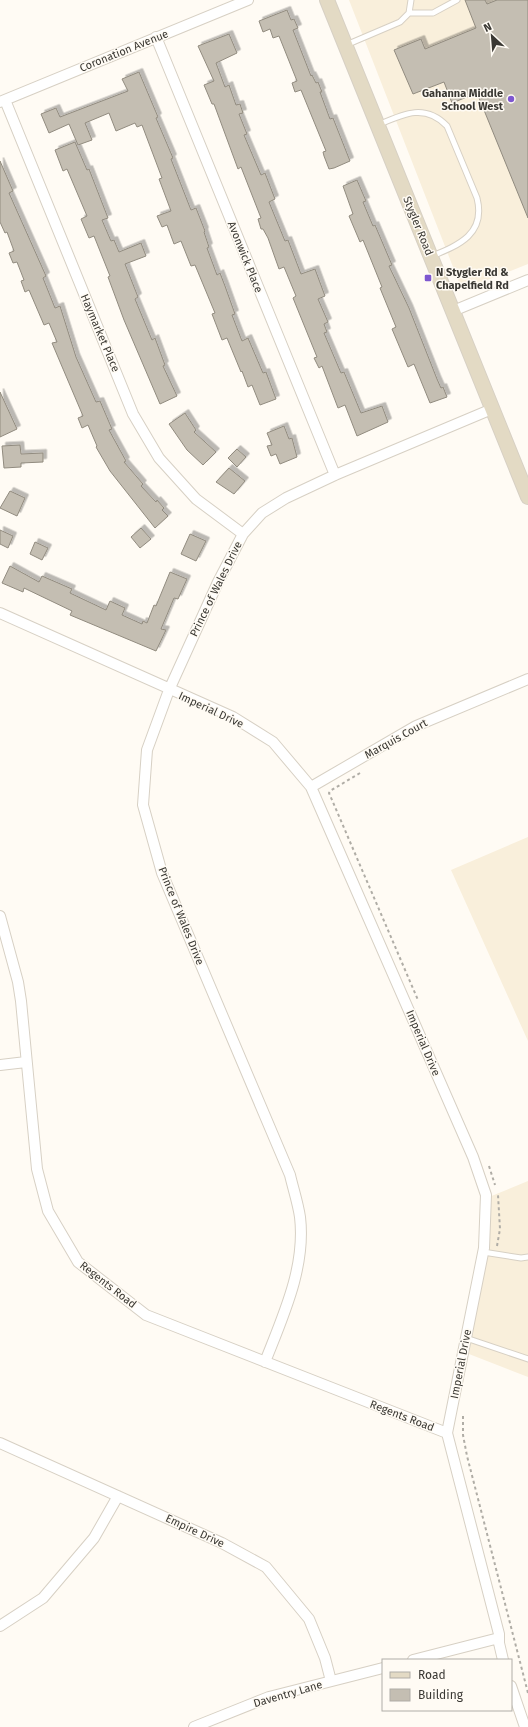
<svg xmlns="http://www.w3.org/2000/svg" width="528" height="1727" font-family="'Fira Sans',sans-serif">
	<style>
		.built { fill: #f9efdb }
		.building { fill: #c4beb2; stroke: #918b7f; filter: url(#shadow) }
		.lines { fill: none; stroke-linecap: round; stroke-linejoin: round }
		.lane-casing { stroke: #d7d0c4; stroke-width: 7 }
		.street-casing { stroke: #d7d0c4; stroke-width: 12 }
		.secondary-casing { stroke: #d7d0c4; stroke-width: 16 }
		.path { stroke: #b0ada6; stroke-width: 2; stroke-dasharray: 3 3; stroke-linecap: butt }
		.lane { stroke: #fff; stroke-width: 5 }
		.street { stroke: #fff; stroke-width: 10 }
		.secondary { stroke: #e3dac4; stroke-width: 14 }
		.poi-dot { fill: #7e57d0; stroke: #fffbf4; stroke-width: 1.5 }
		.labels { text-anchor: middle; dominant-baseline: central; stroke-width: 3; stroke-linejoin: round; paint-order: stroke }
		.street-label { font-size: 11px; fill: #3a3833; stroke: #fffbf4 }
		.poi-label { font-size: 11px; font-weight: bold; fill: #3a3833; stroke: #fffbf4; text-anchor: end }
	</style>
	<defs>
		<filter id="shadow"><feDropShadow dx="3.5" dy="-3.5" stdDeviation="0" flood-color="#0004"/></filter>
	</defs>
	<rect width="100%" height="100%" fill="#fffbf4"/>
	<!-- built -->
	<path class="built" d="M349,0H528V264L462,290Z
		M528,837V1041L451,870Z
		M528,1181V1377L469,1354L489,1197Z"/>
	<!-- building -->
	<path class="building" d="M465,0H485L487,4L497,0H528V218L477,93L452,103L444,82L413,94L394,50L421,39L425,49L476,28Z
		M287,10L291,20L294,19L298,28L293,30L311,76L312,75L316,83L318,82L322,92H320L330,119L333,118L350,161L334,168L329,169L324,156L323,152L326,151L301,90L295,92L292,83L297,81L279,36L273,38L270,29L263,32L259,21Z
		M229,34L237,53L216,63L225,87L229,85L236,105L240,104L243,113L239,114L247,134L244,135L261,175L265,173L275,199L269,202L285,241L288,240L301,274L315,269L325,296L318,299L328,322L324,324L327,332L324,333L341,373L344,372L361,413L382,406L388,422L357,436L345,405L338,408L322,366L319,368L314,358L317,357L293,298L296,296L284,267L279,269L268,238L263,229H261L258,219L261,218L241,167L238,169L214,104H212L204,85L214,81L198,46Z
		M139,72L158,117L156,118L173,158L171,159L191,210L196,208L205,231L204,232L209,247L207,248L217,275L220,273L225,286L235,314L232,315L242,341L248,338L263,373L266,372L276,399L260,405L252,385L248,387L242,371L241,372L227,338L222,340L212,314L215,313L195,265L191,266L181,241L174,244L167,225L162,227L157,216L171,211L159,179L162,178L142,125L137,127L135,123L116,131L109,113L85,123L92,140L78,145L69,124L49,133L41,114L56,108L60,117L128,91L122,79Z
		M75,142L87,170L89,169L108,218L102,220L111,241L114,240L119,252L141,243L146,256L125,264L138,297L135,299L152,340L155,338L165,365L163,366L177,396L160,404L124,320L108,277L110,276L94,236L89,238L81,219L87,216L67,169L63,171L55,150Z
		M0,161L13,191L9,193L46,276L43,278L55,308L60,306L76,357L96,402L100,401L112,429L109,430L126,461L124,462L143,484L141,486L156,502L157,500L164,508L162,510L168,516L155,528L110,471L96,447L97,446L88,425L82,428L78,418L83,416L52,343L57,342L49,323L44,325L29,290L25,292L21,281L24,280L17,262L13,263L9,253L14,251L7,232L5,233L0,222Z
		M357,180L366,201L363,202L373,226L375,225L392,265L389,266L409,308L437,379L441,388L443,387L447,397L430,403L414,364L408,367L392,329L396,327L380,288L382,287L363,240L360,242L349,216L353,214L343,186Z
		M0,392L17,429L0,437Z
		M185,413L196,430L194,432L216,452L203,465L187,450L169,424Z
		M284,426L289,439L292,438L297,457L280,464L276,454L271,456L267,446L272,445L267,433Z
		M20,445L21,454L43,453V462L21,463V467L4,468L2,446Z
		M237,449L246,457L237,467L228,458Z
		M229,468L245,481L234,494L216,482Z
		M10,491L25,498L17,516L0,508Z
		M141,528L151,539L140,548L131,537Z
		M0,530L13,536L8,548L0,544Z
		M190,534L206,541L196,561L181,554Z
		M35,542L48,548L42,560L30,554Z
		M10,566L39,582L42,576L72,589L70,593L106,610L110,601L125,608L122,615L142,624L143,621L147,623L154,605L156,606L170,572L187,579L178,599L174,598L161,629L166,630L156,651L70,615L72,611L24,588L23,592L2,583Z"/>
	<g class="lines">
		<defs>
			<path id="lane" d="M409,13H433L457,0
				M346,45L400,22L409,13L411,0
				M378,125C403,114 425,103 447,126L477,198C486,234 459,245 432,256
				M483,1252L521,1258L528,1257
				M466,1338L528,1359"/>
			<path id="street" d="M156,37L335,475
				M5,100L133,414L159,458L196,499L243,534
				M0,102L248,0
				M453,311L528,280
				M0,613L233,717L273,742L311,787L473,1157L486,1195L484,1248L447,1433L499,1634V1643L503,1660
				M311,787L416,726L528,679
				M0,916L18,982L21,1001L37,1169L48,1211L78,1262L146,1315L447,1433
				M0,1065L26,1062
				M265,1362C283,1316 306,1267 300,1217C298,1203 293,1188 290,1175L162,873L143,805L147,750L169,690L218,582L243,534L262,513L286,498L335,475L492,409
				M0,1443L222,1543L266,1567L309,1619L325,1658L331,1681
				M0,1626L43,1598L94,1538L118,1496
				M413,1660L499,1638
				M511,1686L525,1727
				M194,1727L269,1697L383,1668"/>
			<path id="secondary" d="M327,0L528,497"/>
		</defs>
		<!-- lane casing -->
		<use href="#lane" class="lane-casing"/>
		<!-- street casing -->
		<use href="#street" class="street-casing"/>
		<!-- secondary casing -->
		<use href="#secondary" class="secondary-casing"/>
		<!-- path -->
		<path class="path" d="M360,773L330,791L329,793L418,1000
			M489,1166L495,1185
			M497,1246L500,1229L498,1195
			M463,1416V1435L467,1456L528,1693"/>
		<!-- lane -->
		<use href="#lane" class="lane"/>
		<!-- street -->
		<use href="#street" class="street"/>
		<!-- secondary -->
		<use href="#secondary" class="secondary"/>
	</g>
	<!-- markers -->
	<g class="poi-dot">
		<circle cx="511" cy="99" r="4"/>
		<rect x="424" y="274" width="8" height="8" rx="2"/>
	</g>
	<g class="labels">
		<!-- street labels -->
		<g class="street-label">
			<text transform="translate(124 51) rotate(-22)">Coronation Avenue</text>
			<text transform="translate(418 226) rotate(68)">Stygler Road</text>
			<text transform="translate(245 257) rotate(68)">Avonwick Place</text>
			<text transform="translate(100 333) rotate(67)">Haymarket Place</text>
			<text transform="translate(216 589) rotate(-64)">Prince of Wales Drive</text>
			<text transform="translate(211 710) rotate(25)">Imperial Drive</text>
			<text transform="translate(396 739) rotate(-29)">Marquis Court</text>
			<text transform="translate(181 916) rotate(68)">Prince of Wales Drive</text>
			<text transform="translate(423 1043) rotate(67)">Imperial Drive</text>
			<text transform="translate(108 1285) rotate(38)">Regents Road</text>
			<text transform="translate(461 1364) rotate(-79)">Imperial Drive</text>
			<text transform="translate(402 1416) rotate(21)">Regents Road</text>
			<text transform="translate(195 1531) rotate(25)">Empire Drive</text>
			<text transform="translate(288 1694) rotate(-16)">Daventry Lane</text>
		</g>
		<!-- poi labels -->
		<g class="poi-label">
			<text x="503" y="93">Gahanna Middle<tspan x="503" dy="13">School West</tspan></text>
			<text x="436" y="272" text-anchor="start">N Stygler Rd &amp;<tspan x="436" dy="13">Chapelfield Rd</tspan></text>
		</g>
	</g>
	<!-- legend -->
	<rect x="382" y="1659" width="130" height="52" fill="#fffbf4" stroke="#b0ada7"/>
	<rect x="390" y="1672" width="20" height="6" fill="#e3dac4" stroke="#b0ada7"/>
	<text x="418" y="1679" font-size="12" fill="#3a3833">Road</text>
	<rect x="390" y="1689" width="20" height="12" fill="#c4beb2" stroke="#b0ada7"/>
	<text x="418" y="1699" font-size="12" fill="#3a3833">Building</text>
	<!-- north arrow -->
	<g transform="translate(492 36) rotate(334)" stroke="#fffbf4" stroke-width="3" paint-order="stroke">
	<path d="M0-3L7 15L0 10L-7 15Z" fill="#3a3833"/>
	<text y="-6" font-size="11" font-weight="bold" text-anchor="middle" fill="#3a3833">N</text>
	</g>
</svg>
